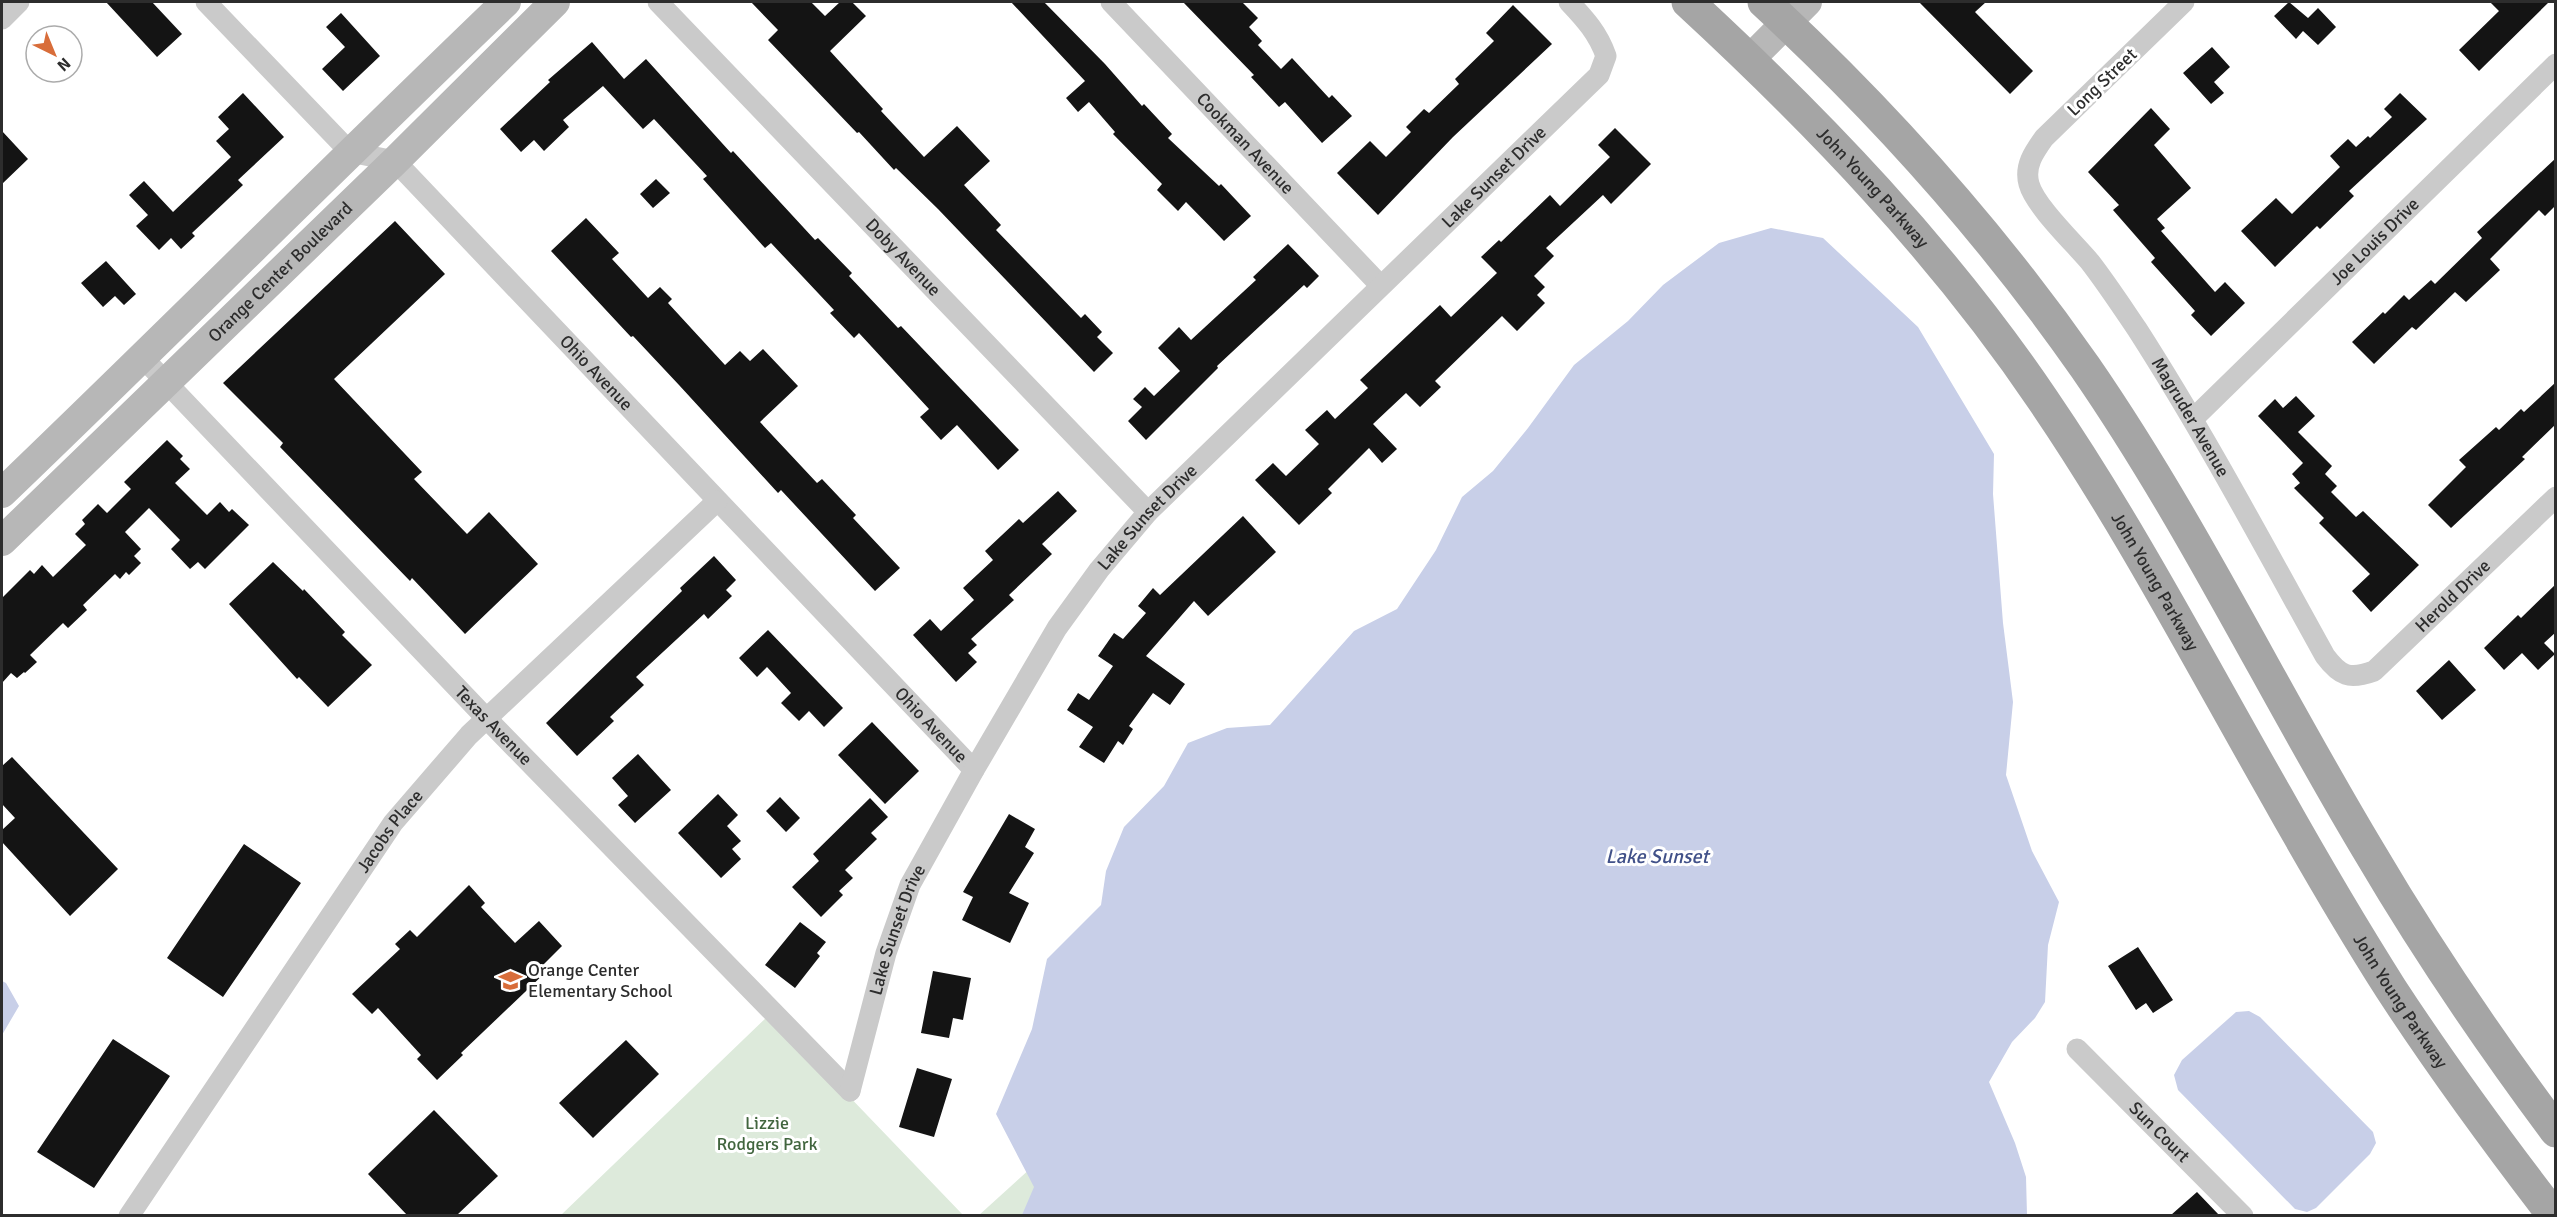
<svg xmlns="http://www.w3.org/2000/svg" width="2557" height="1217" font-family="Signika,sans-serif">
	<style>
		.green { fill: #ddeadb }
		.water { fill: #c8cfe8 }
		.building { fill: #141414 }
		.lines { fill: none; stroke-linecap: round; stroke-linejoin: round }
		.street { stroke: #cacaca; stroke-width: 21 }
		.secondary { stroke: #b7b7b7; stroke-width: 30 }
		.primary { stroke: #a5a5a5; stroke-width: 33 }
		.labels { text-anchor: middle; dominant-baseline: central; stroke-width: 6; stroke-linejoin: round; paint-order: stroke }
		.street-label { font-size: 18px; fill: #2d2d2d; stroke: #fff }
		.poi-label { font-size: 18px; fill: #2d2d2d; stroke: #fff; text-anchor: start }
		.park-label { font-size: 18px; fill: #41653e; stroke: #fff }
		.water-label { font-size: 20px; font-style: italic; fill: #415189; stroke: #fff }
	</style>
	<rect width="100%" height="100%" fill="#fff"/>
	<!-- green -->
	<path class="green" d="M770,1014L963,1215L560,1216Z
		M1083,1121L1082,1215L978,1216Z"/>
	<!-- water -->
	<path class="water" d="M1771,228L1823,238L1918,327L1994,454L1993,494L2003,623L2013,702L2006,775L2032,851L2059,902L2048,945L2045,1002L2035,1018L2012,1042L1989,1082L2015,1143L2026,1177L2027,1215H1022L1034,1187L996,1114L1032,1029L1047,959L1101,905L1106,871L1124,827L1164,786L1188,743L1227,728L1270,725L1354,631L1397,609L1436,550L1462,497L1493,471L1528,428L1574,365L1628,321L1663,285L1719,243Z
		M2,981L6,983L19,1006L2,1035Z
		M2249,1011L2260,1017L2373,1132L2376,1143L2370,1154L2316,1208L2307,1212L2295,1209L2178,1090L2174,1075L2182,1060L2236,1012Z"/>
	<!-- building -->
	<path class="building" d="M106,2H152L182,34L157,57Z
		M751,2H811L825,16L840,2H852L866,16L830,51L883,109L881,111L924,157L957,126L990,161L964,185L1001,225L996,230L1081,318L1085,314L1102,332L1097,337L1113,353L1094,372L938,209L896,168L894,170L859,132L857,133L768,40L778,30Z
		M1011,2H1044L1105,64L1142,106L1144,104L1172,134L1168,138L1219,186L1221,184L1251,216L1224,241L1186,202L1178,211L1157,190L1162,184L1113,134L1115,132L1089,102L1078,112L1066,98L1085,81Z
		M1183,2H1242L1258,18L1249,27L1262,41L1258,45L1281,69L1292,58L1329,98L1332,95L1352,116L1322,143L1285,102L1279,107L1251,77L1254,75Z
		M1919,2H1986L1975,12L2033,71L2010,94Z
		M2289,2L2308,18L2318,8L2336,27L2318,45L2303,31L2296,39L2274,16Z
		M2490,2H2549L2479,71L2459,50L2499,11Z
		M1513,5L1552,44L1453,137L1378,215L1337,173L1370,141L1386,157L1411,132L1406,127L1424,109L1429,113L1459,84L1455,79L1494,41L1486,33Z
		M341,13L380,56L343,91L322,69L345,47L326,27Z
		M592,42L624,79L646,59L731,153L733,151L815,240L818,238L852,273L849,276L898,328L901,326L1019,450L998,470L957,425L941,440L920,417L929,409L859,333L854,338L830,313L834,310L771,243L765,248L703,179L707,176L654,119L643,129L603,86L563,120L569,127L544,151L534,140L521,152L500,129L550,82L548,80Z
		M2212,47L2230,67L2214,82L2224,93L2211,104L2183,73Z
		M243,93L284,137L238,180L243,185L192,233L195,236L181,249L171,238L159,250L136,226L148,215L129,195L144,181L173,212L231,157L216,141L229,129L218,117Z
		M2400,93L2427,119L2349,191L2354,196L2320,229L2317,226L2275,267L2241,231L2276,198L2292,214L2340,167L2330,156L2348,139L2356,147L2368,136L2370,138L2392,117L2384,109Z
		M2151,108L2170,129L2154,145L2191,188L2157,219L2165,228L2161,231L2215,292L2225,282L2245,303L2211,336L2191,315L2195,311L2151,262L2155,258L2113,210L2119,205L2088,172Z
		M1615,128L1651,164L1611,204L1603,195L1546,248L1554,256L1534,276L1545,287L1537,295L1545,303L1517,331L1502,316L1435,381L1441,387L1420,407L1406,393L1373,424L1397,449L1382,463L1369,448L1328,489L1332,493L1299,525L1255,480L1273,463L1286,476L1319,444L1305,430L1327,410L1335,419L1368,388L1360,380L1440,305L1451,317L1497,273L1481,257L1499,240L1501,242L1550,195L1560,206L1610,157L1598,145Z
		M2,131L28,159L2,184Z
		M2556,158V205L2545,216L2539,210L2490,259L2500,270L2466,302L2455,292L2416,330L2412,327L2374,364L2352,342L2383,312L2385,314L2404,295L2409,300L2431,280L2435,284L2482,238L2477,232Z
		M656,179L670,193L653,208L640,194Z
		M586,218L619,253L612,259L648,298L660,287L672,299L668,303L725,365L740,351L750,361L763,349L798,386L760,422L817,483L822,479L856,515L853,518L900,568L875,591L781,490L778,493L679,385L633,336L631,337L551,251Z
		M395,221L445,274L334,379L422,472L414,479L467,534L489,512L538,564L465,634L412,578L410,581L280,447L283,443L223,383Z
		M1288,244L1319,276L1307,288L1304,285L1217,366L1218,368L1146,440L1128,421L1142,407L1133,399L1145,387L1154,396L1180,371L1158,348L1179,327L1191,340L1256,280L1253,277Z
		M106,261L136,294L124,305L115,296L103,307L81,283Z
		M2556,382V424L2522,457L2525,459L2451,528L2428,505L2466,467L2459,460L2496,427L2499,430L2521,409L2524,412Z
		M2296,396L2315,416L2298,432L2332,466L2325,474L2337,486L2331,492L2356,517L2363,511L2419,565L2371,612L2352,591L2370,574L2319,523L2324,518L2294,488L2300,483L2292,474L2303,463L2258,416L2275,399L2283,408Z
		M167,440L183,456L180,459L190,469L175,483L207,515L220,502L229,512L232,509L249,525L205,569L198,562L190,569L171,549L180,540L149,508L125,532L141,549L134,556L141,563L129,575L126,572L120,579L115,574L83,605L87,610L68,628L63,623L30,655L37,662L25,673L24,672L17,678L11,673L2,683V598L30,570L34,574L42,565L53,577L86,545L75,534L85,524L82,520L98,504L107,513L131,489L124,482Z
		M1058,491L1077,511L1042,544L1052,554L1009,595L1014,600L971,639L977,645L968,653L977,662L956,682L913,635L930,619L941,631L974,600L963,588L993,560L985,551L1019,519L1023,523Z
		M1243,516L1276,552L1208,616L1194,601L1146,656L1185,684L1170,705L1153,693L1129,726L1133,729L1123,745L1118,741L1104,763L1079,747L1093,727L1067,710L1078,693L1089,700L1113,666L1098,656L1114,633L1123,639L1146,613L1138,606L1153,588L1160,595Z
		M714,556L736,580L726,590L732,596L708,619L704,614L636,677L644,685L610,717L614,721L577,756L546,723L682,591L680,588Z
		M273,562L303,591L304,589L345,632L342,635L372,665L328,707L299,677L297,679L229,604Z
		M2556,584V632L2544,643L2555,654L2538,670L2522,653L2504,670L2484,648L2518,615L2521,618Z
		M768,630L843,708L824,727L809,711L799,721L781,703L791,693L767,667L757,677L739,658Z
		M2449,660L2476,690L2442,720L2416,691Z
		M872,722L919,771L885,804L838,755Z
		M638,754L671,790L635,823L618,805L628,796L612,778Z
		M12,757L118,869L70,916L2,842V830L15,818L2,804V766Z
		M718,794L738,815L727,826L741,841L732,849L741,859L721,878L678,833Z
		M780,797L800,818L786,832L766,811Z
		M870,798L888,817L871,833L877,839L845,870L853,878L839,891L843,895L821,917L792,887L819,861L813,854Z
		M1009,814L1035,829L1025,847L1034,853L1009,893L1029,903L1010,943L962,920L973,897L963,892Z
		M244,844L301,883L223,997L167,958Z
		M469,885L485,903L481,907L515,943L539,921L562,946L542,966L547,971L461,1053L463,1055L437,1080L417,1059L421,1055L378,1008L372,1014L352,994L400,949L395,944L410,930L417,937Z
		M800,922L826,942L817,953L820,956L795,988L765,965Z
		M2138,947L2173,1000L2153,1013L2146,1003L2136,1010L2108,966Z
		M933,971L971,978L963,1020L953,1018L949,1038L921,1033Z
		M113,1039L170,1076L94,1188L37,1152Z
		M626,1040L659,1074L593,1138L559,1103Z
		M917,1068L952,1079L934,1137L899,1127Z
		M434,1110L498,1176L457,1215H407L368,1174Z
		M2197,1192L2219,1215H2171Z"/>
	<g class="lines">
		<!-- street -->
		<g class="street">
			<path id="s1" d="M206,2L350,152L395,161L974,770"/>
			<path id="s2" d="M658,2L1148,512"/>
			<path id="s3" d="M1111,2L1380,285"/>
			<path id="s4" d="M2184,2L2044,138C2034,152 2024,166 2029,184C2035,206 2074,243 2090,262C2107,284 2122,307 2137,329C2205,435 2264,546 2325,656C2340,676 2349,680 2374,671L2556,497"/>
			<path d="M2,19L19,2"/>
			<path id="s5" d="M143,358L486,718L850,1091"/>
			<path id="s6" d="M2193,419L2556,64"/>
			<path id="s7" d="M2077,1049L2243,1216"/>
			<path id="s8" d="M850,1091L886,953L910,885L974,770L1057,628L1099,570L1148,512L1599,75L1606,56C1598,33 1585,19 1569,2"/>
			<path id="s9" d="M129,1216L393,823L469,735L717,501"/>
		</g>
		<!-- secondary -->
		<g class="secondary">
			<path d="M1750,59L1807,2"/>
			<path d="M2,493C171,331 337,164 506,2"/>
			<path id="s10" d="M2,541L395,161L555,2"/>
		</g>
		<!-- primary -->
		<g class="primary">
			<path id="s11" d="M1688,2C1819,123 1943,252 2043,400C2129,526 2200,662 2276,795C2313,861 2351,926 2391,989C2442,1067 2497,1142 2554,1216"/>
			<path d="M1764,2C1883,112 1992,234 2085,367C2192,522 2273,692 2370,853C2427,950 2489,1041 2556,1131"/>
		</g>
	</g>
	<!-- icons -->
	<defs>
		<symbol id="school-bare" viewBox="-9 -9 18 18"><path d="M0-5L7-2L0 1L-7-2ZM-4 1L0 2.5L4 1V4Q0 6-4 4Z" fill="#d86d3a" stroke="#fff" stroke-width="2.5" paint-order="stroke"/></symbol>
	</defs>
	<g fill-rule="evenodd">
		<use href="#school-bare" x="494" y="964" width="33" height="33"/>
	</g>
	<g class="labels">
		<!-- street labels -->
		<g class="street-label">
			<text transform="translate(2102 82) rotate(-44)">Long Street</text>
			<text stroke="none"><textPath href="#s3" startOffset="195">Cookman Avenue</textPath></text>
			<text stroke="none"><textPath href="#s8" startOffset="1140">Lake Sunset Drive</textPath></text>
			<text stroke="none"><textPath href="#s11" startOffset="262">John Young Parkway</textPath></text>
			<text stroke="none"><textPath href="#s6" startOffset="254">Joe Louis Drive</textPath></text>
			<text stroke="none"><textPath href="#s2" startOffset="354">Doby Avenue</textPath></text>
			<text stroke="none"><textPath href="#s10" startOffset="387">Orange Center Boulevard</textPath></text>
			<text stroke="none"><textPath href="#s1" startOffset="546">Ohio Avenue</textPath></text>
			<text stroke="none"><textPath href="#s4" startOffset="530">Magruder Avenue</textPath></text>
			<text stroke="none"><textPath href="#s8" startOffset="654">Lake Sunset Drive</textPath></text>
			<text stroke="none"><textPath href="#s11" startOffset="748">John Young Parkway</textPath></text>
			<text stroke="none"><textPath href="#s4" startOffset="970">Herold Drive</textPath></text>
			<text stroke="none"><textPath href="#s5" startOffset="508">Texas Avenue</textPath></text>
			<text stroke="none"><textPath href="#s1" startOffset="1032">Ohio Avenue</textPath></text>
			<text stroke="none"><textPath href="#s9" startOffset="465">Jacobs Place</textPath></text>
			<text stroke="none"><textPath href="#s8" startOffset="168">Lake Sunset Drive</textPath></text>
			<text stroke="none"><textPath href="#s11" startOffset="1234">John Young Parkway</textPath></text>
			<text stroke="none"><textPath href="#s7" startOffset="117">Sun Court</textPath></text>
		</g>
		<!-- poi labels -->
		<g class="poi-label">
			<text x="528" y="970">Orange Center<tspan x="528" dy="21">Elementary School</tspan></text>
		</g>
		<!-- park labels -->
		<g class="park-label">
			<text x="767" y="1123">Lizzie<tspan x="767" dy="21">Rodgers Park</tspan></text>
		</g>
		<!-- water labels -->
		<g class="water-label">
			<text x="1657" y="856">Lake Sunset</text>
		</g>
	</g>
	<!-- border -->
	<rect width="2557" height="1217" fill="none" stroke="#2d2d2d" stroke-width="6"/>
	<!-- north arrow -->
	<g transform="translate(54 54) rotate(137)"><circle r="28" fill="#ffffff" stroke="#ababab" stroke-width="1.5"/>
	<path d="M0-4.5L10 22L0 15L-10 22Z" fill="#d86d3a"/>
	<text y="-9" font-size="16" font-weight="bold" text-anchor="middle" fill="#2d2d2d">N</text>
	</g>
</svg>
